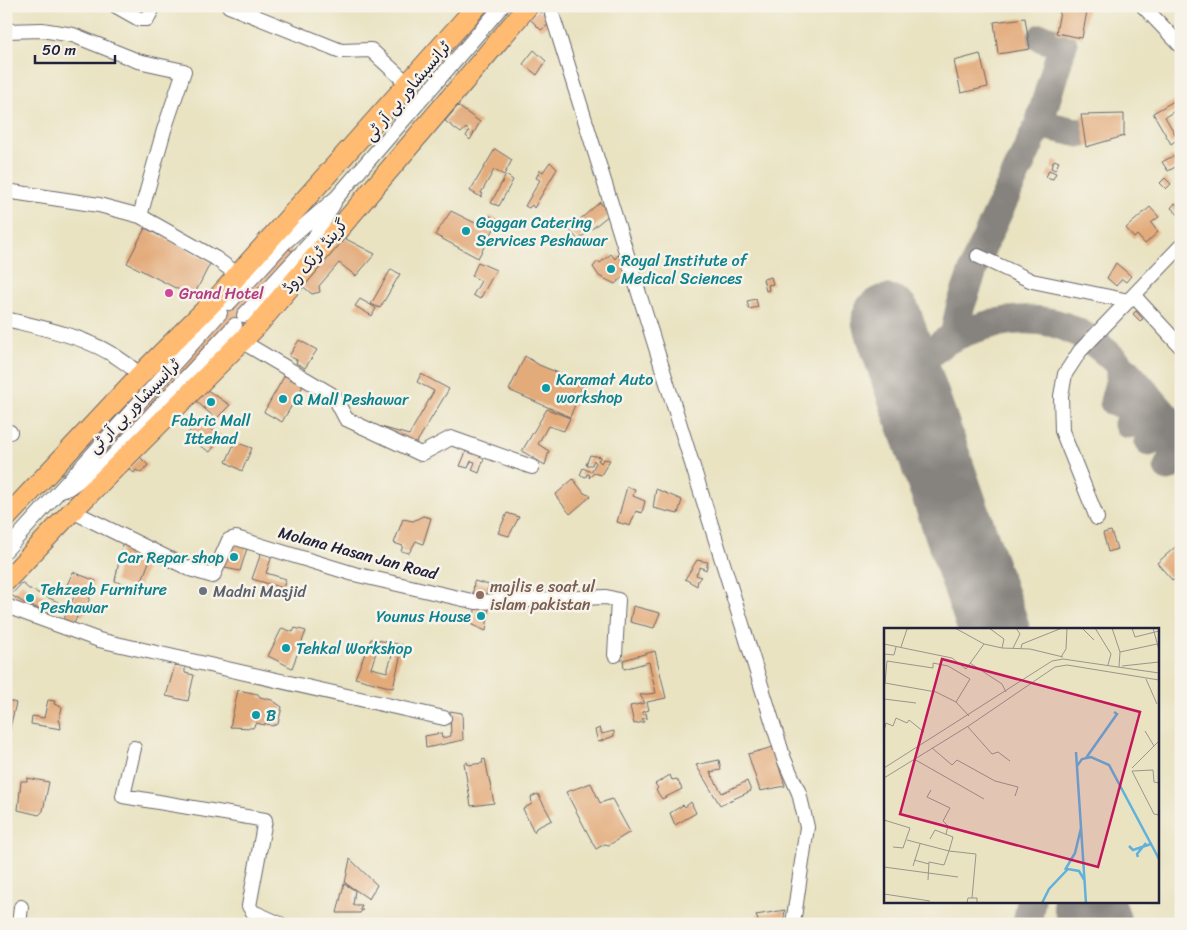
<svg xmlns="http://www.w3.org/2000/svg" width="1187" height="930" font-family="Sriracha,'Playpen Sans Arabic',sans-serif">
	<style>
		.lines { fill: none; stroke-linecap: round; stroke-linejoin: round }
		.taxiway { stroke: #86827e; stroke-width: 29 }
		.runway { stroke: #86827e; stroke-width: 71 }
		.building { fill: #e3aa7a }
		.minor-casing { stroke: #68666a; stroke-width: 16 }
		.highway-casing { stroke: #68666a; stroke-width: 22 }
		.minor { stroke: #fff; stroke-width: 14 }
		.highway { stroke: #ffbb71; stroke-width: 20 }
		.culture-dot { fill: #0f9aa8; stroke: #f7f3e8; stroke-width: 2 }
		.hotel-dot { fill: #d1479c; stroke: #f7f3e8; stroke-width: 2 }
		.worship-dot { fill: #6b7280; stroke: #f7f3e8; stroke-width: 2 }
		.education-dot { fill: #8d6e63; stroke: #f7f3e8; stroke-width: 2 }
		.labels { text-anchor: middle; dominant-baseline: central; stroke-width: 5; stroke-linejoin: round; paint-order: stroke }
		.street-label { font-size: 16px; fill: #22223b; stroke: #f7f3e8 }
		.culture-label { font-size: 16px; fill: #0d838f; stroke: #f7f3e8; text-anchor: start }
		.hotel-label { font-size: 16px; fill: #b23c85; stroke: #f7f3e8; text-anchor: start }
		.education-label { font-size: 16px; fill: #785e54; stroke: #f7f3e8; text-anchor: start }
		.worship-label { font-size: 16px; fill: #5b616d; stroke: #f7f3e8; text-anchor: start }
		.inset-river { fill: none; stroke: #60b1db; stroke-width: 2.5 }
		.inset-road { fill: none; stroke: #99968c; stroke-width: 1 }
		.view { fill: #c2185b; fill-opacity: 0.15; stroke: #c2185b; stroke-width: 2.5 }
		.inset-edge { fill: none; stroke: #22223b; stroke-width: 2.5 }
	</style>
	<rect width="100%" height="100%" fill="#f7f3e8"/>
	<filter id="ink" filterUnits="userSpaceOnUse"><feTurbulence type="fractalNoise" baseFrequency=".02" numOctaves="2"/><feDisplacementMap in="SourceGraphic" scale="10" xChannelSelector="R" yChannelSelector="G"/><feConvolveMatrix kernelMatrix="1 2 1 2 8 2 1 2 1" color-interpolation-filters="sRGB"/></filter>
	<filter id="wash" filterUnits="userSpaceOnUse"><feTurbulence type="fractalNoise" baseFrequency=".0096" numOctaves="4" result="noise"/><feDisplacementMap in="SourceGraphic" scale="20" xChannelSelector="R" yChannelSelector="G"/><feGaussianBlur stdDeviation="1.12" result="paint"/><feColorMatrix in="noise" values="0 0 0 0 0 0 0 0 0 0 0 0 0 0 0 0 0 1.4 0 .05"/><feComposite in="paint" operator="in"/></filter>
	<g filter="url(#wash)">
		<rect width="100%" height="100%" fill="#e9e3c2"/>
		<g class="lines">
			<!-- taxiway -->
			<path class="taxiway" d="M1039,124L1080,133
				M954,336L960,308L978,256L1039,124L1063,44L1042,38
				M913,393C916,363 935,343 963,333C1076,290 1113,359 1181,433
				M1114,402L1120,379V368
				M1128,424L1139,398V388
				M1149,442L1159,410
				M1168,467L1179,442V432
				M1027,924L1031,901"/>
			<!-- runway -->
			<path class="runway" d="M887,320L994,629
				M1088,901L1096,924"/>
		</g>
		<g id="blocks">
			<!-- building -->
			<path class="building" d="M1061,6H1088L1082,38L1056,33Z
				M547,8L551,25H548L541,30L530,19L537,10L541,13Z
				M1025,18L1030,49L998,54L994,22Z
				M534,50L546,61L537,75L523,64Z
				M980,54L988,87L961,93L954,61Z
				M1181,97V107L1165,117L1178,139L1171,144L1153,113Z
				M458,106L480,122L470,140L466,136L469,131L466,128L461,133L445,121Z
				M1124,114V136L1086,147L1081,115Z
				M495,149L512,160L504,175L494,170L481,193L483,194L481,197L470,191Z
				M1173,156L1179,165L1168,171L1162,162Z
				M1054,160L1059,162L1055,170L1051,168Z
				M550,162L557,169L534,208L532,205L529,208L525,206L540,180L536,178L540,170L543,172Z
				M1049,170L1056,173L1053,179L1046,177Z
				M506,175L513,180L499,206L491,203Z
				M1165,178L1171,184L1166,189L1160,183Z
				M600,202L609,215L578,240L569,229Z
				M1175,203L1181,208V217L1171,208Z
				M1150,207L1159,217L1151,223L1158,232L1145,244L1137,235L1134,238L1126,228Z
				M451,211L483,227L490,216L499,220L478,258L435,235Z
				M145,228L211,262L193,297L127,263Z
				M344,238L375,254L356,276L339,263L319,286L320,292L312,294L300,284Z
				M286,247L295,253L242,314L255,328L107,459L84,470L224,316L206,299Z
				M611,254L615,259L618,255L627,265V273L615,284L599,276L593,267L598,261L600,263Z
				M478,262L496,270L480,299L473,295L481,281L472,276Z
				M1116,263L1131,276L1126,282L1122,279L1116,286L1107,278Z
				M391,269L400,274L380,308L371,304Z
				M771,277L773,284L768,285L769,290L766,291L763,279Z
				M360,299L376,308L372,316L355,306Z
				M756,299L758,307L749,309L747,301Z
				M1136,311L1143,319L1140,321L1133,314Z
				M299,340L317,350L305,368L296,363L297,360L289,356Z
				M525,356L539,365L568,377L567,381L583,386L570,417L509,390Z
				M286,373L303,386L282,422L264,412Z
				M421,374L449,389L414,447L378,436L381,427L409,435L434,391L417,382Z
				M204,388L230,405L216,419L194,399Z
				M547,409L570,418L564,431L548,426L538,444L549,451L545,465L522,451Z
				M198,420L222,436L210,452L200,446L201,444L187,435Z
				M471,440L488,447L479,473L472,470L475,462L471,461L468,468L460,466Z
				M235,442L252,448L242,471L226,462Z
				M590,455L601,457L598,460L601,463L603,459L610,460L601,475L594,473L589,478L590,475L587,474L586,477L580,475L583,468L591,472L596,463L594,460L592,465H586Z
				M140,457L148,465L141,473L136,470L134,473L129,469Z
				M573,479L584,493L591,496L570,514L555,495Z
				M627,487L635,489L633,496L645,501L642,513L636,511L630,526L617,522Z
				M656,489L682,500L678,514L653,508Z
				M507,513L519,517L509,536L498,533Z
				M423,516L431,518L423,544L416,541L409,553L401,551L403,546L394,543L403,519L413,521Z
				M1111,531L1117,549L1108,552L1103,533Z
				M123,540L152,554L138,591L115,581Z
				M1181,542V574L1173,581L1157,563Z
				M234,544L248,545L240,571L220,567Z
				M261,553L272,556L266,573L286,579L283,588L252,579Z
				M697,560L708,562L706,570L700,567L696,575L701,577L698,580L697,586L685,579Z
				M73,572L96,581L83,616L78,614L74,624L64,619L76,592L66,587Z
				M474,581L489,585L486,595L473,593Z
				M22,583L29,589L58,602L54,610L50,613L26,604L11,595Z
				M476,606H489L486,631L472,625Z
				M633,606L660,613L654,628L630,622Z
				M282,628L293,632L295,628L306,631L292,668L268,656Z
				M371,639L388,642V651L377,649L371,668L387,672L393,652L390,651L392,643L403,645L393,688L355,678Z
				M655,651L666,698L647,702L649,710L643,712V714L646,713L647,718L642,719L644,722L634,724L630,706L645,703L640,695L656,693L649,662L624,669L623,660Z
				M175,665L185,666V673L194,675L188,701L166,696Z
				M238,690L258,694L260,697L272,700L282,707L278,724L272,726L265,723V725L256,723L253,728L230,727Z
				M6,700L16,703L7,740H6Z
				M48,700L55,701L54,704L62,707L59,721H60L61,729L31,724L32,716L44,718Z
				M450,711L462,713L463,740L426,748L425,736L441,733L442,738L451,736Z
				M600,728L602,734L614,731V736L598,742L595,730Z
				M773,747L785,786L760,791L748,754Z
				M485,759L494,803L471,806L464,763L467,762L468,765L483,763L482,760Z
				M719,760L721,770L710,772L722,793L747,781L751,791L720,805L696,765Z
				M670,775L672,780L677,779L682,789L662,799L656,790L658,788L655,784Z
				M27,778L49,782L43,811L39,815L18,810L21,781H27Z
				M591,783L600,803L612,799L630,832L609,845L605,844L596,849L566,792Z
				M538,794L552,820L536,828L534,832L523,809L532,804L531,797Z
				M691,802L696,813L675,825L670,813L683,805L685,807Z
				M350,859L377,885L369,899L345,883Z
				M344,884L355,890L353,905H362L360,910H363L360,913H337Z
				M785,910L783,924H759L756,915Z"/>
		</g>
	</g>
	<g filter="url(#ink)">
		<use href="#blocks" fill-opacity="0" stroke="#68666a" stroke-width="1"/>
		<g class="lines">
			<defs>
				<path id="minor" d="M116,6L139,19H147L154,6
					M229,6L341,51L371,50L408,84
					M553,6L552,14L784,759L799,793L807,827L793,924
					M1143,6L1181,46
					M6,31L42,30L73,35L138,61L184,71L164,130L140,216
					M6,191L99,205L140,216L215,258L237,274
					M978,256L1032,281L1129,301
					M1134,296L1181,347
					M229,303L284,243L337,197L502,6
					M244,315L313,240L334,203
					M6,319C54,331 102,339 140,375
					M241,341L334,396L346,419L421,454L451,438L532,467
					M6,431L10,432
					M67,489L110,459L235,325
					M72,511L190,569L213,576L229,540L236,538L354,574L476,602L606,597L618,600L615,655
					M1097,518L1062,431L1061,396L1065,374L1080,351L1181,246
					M6,550L220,313
					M6,606L99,640L444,718
					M134,748L123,796L265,820L249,906L253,912L280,924
					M19,924L21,907"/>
				<path id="highway" d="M6,518L140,375L220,295L477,6
					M6,581L72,511L255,328L528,6"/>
			</defs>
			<!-- minor casing -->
			<use href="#minor" class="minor-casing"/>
			<!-- highway casing -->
			<use href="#highway" class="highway-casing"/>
			<!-- minor -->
			<use href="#minor" class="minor"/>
			<!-- highway -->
			<use href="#highway" class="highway"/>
		</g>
	</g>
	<!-- markers -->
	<g class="culture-dot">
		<circle cx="466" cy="231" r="5"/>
		<circle cx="611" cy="269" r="5"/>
		<circle cx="546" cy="388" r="5"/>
		<circle cx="283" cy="399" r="5"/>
		<circle cx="211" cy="402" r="5"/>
		<circle cx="234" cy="557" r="5"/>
		<circle cx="30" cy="598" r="5"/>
		<circle cx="481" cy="616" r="5"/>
		<circle cx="286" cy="648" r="5"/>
		<circle cx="256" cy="715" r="5"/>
	</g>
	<circle class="hotel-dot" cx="169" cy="293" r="5"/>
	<circle class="worship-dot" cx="203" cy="591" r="5"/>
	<circle class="education-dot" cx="480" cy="595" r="5"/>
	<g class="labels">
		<!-- street labels -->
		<g class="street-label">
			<text transform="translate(407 91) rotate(-50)">ٹرانسپشاور بی آر ٹی</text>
			<text transform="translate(315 256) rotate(-50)">گرینڈ ٹرنک روڈ</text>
			<text transform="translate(134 406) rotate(-46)">ٹرانسپشاور بی آر ٹی</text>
			<text transform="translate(358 553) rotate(15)">Molana Hasan Jan Road</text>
		</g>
		<!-- culture labels -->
		<g class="culture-label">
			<text x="476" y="222">Gaggan Catering<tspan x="476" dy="18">Services Peshawar</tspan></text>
			<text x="621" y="260">Royal Institute of<tspan x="621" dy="18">Medical Sciences</tspan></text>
			<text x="556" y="379">Karamat Auto<tspan x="556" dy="18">workshop</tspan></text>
			<text x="293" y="399">Q Mall Peshawar</text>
			<text x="211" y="420" text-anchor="middle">Fabric Mall<tspan x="211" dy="18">Ittehad</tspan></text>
			<text x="224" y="557" text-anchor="end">Car Repar shop</text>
			<text x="40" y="589">Tehzeeb Furniture<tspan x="40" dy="18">Peshawar</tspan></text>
			<text x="471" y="616" text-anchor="end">Younus House</text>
			<text x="296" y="648">Tehkal Workshop</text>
			<text x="266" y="715">B</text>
		</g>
		<!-- hotel labels -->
		<g class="hotel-label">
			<text x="179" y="293">Grand Hotel</text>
		</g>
		<!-- education labels -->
		<g class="education-label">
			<text x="490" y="586">majlis e soat ul<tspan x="490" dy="18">islam pakistan</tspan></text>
		</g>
		<!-- worship labels -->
		<g class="worship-label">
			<text x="213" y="591">Madni Masjid</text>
		</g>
	</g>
	<!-- overview -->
	<g transform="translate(884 628)">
		<rect width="275" height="275" fill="#e9e3c2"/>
		<path class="inset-river" d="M192,124L202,275M202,130L233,86L230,84M193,138L198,131L207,129L225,137L275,231M245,218L249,222L267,216M254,229L253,226L262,215M181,242L191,225L197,200M158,275L165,261L184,241L195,243L201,253"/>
		<path class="inset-road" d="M71,0L100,16L118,20L120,11L105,0M198,0L210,12M211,0L227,26L224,37M228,0L236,24L235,39M248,0L251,9L275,3M269,0L275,22M0,16L68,30L82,41L100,16M17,19L23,1L31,0M118,20L146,21L179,29M129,20L136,6L132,0M137,20L138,16L178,0M236,24L273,16M0,26L10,27L12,19M177,29L182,21L183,0M86,35L118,56L122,64M238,38L275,34M262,51L273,76M1,55L3,33L49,40V35L64,38L86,51L72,74M1,55L52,64L72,74L85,88M0,71L32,75M84,99L108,126L114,124L126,133M0,103L2,95L9,98L12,90L23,95L25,92L40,104M261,103L270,118M48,120L68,137L73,132L111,153L134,159L131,168M30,131L100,171M0,140L168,33L179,31L275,45M248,140L275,113M0,150L86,97L171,39L183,37L275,52M275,155L270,154L269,142L248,143L270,186L275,187M47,162L43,169L66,180L59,193L64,198L62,206M0,192L26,200L19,220L9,219M23,212L65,223L69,209L51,202L46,211M30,232L45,236M29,238L36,216M0,239L74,249M44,252L45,234L60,237L65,223L92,226L88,270M0,266L46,273M83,275L84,270H93V275"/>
		<path class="view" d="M58,31L256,84L214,239L16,186Z"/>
		<rect width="275" height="275" class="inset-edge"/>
	</g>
	<!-- margin -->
	<rect width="1187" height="930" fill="none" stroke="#f7f3e8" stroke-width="25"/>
	<!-- scale -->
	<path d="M35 55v8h80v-8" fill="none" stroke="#22223b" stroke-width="2.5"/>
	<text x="42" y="55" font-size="15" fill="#22223b" stroke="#f7f3e8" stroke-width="4" paint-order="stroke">50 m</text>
</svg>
